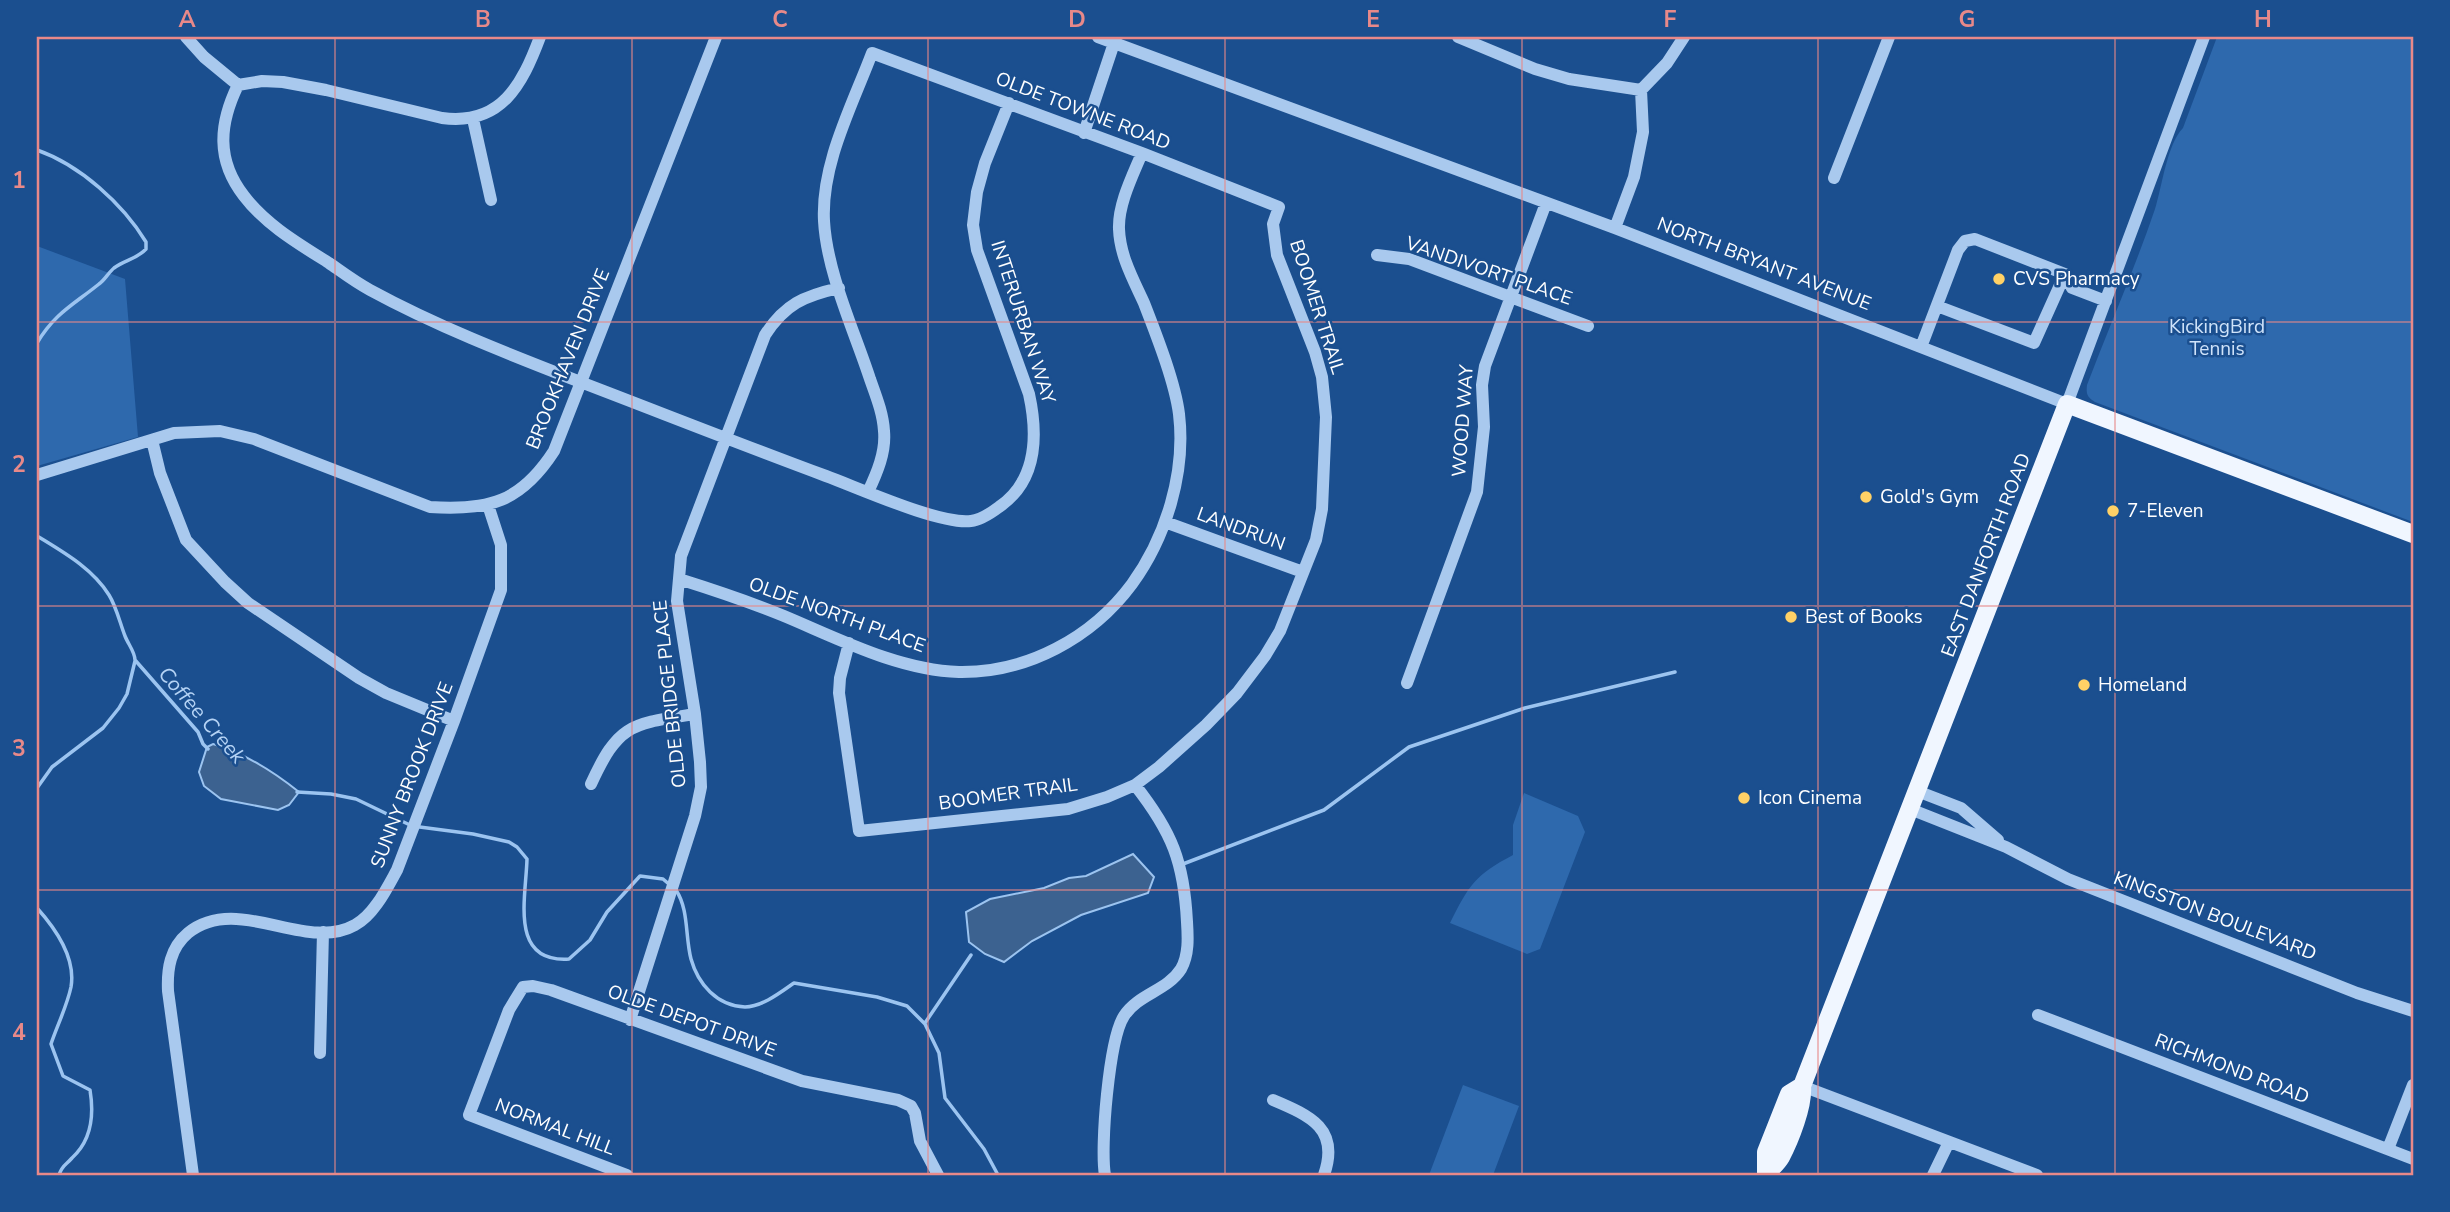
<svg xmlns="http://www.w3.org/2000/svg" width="2450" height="1212" font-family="'Nunito Sans',sans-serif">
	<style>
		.green { fill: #2e69ad }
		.water { fill: #3c6290; stroke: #9cc4f0; stroke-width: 2 }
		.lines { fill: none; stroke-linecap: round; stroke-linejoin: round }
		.stream { stroke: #9cc4f0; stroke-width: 3.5 }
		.minor { stroke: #a9c9ee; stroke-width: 12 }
		.major { stroke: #f0f6ff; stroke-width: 18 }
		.grid { fill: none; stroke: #e88989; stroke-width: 2; stroke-opacity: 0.55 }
		.poi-dot { fill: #ffd166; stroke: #1b4f8f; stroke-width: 2.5 }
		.labels { text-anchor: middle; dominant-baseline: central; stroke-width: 5; stroke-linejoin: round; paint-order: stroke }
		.street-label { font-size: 19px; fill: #fff; stroke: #1b4f8f }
		.poi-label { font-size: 19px; fill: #fff; stroke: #1b4f8f; text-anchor: start }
		.park-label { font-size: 19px; fill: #cfe3fa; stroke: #1b4f8f }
		.water-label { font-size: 21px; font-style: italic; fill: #b5d3f5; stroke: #1b4f8f }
		.neatline { fill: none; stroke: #e88989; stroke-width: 2.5 }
		.grid-label { font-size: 23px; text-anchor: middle; font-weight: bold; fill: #e88989 }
	</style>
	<rect width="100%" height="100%" fill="#1b4f8f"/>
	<!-- green -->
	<path class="green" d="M2217,37H2413V522L2095,402C2087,397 2086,394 2087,385C2109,327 2135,268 2155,209C2162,187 2167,144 2183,128Z
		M37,246L125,279L138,437L37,466Z
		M1524,793L1578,816L1585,832L1540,949L1527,954L1450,923C1469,885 1475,875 1513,855V825Z
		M1463,1085L1519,1106L1493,1175H1429Z"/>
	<!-- water -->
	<path class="water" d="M213,744C244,753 274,772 299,792L289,805L278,810L221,799L204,786L199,772L207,747Z
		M1133,854L1154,877L1148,893L1081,915L1032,941L1004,962L985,954L969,942L966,912L990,899L1044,888L1069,878L1086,876Z"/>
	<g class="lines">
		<!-- stream -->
		<path class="stream" d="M37,150C80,165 123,204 146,242V249C137,259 125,260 114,268C108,273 105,280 99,284C73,305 55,313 37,343
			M37,536C63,552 92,568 109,595C116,606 120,623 125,636C128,644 135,652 135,660L198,732L203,744L208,749
			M37,788L52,767L103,728L119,708L127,694L135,661
			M297,792L331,794L356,799L412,826L473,834L509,842L517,847L527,859C526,898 509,963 569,959L590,940L607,912L640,876L663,879L670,885
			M1183,864L1324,810L1409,747L1525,708L1675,672
			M676,890C689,910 685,936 691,959C698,984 717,1006 745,1007C762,1007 781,992 794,983L877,997L907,1006L925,1024L939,1053L945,1098L984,1149L998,1175
			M37,908C55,928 76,958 71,987C67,1006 57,1026 51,1044L63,1076L90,1090C94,1114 92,1140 72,1158C66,1165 62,1165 59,1175
			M925,1023L971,955"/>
		<!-- minor -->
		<path class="minor" d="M186,37L204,57L238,85
			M1098,37L1615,228L2067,404L2204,37
			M1458,37L1535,69L1569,79L1641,90
			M238,85C219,124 216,160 244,196C266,225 299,244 329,263C342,272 355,282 370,290C438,327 511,355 583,383C664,414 745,446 826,476C859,488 940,525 971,521C981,520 991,513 999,507C1037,481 1038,435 1029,394L977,250L973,225L977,192L985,163L1009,103
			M238,85L262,81L283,82L326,90L442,118C501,126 522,85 540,37
			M473,119L491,200
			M1084,133L1116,37
			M1834,178L1889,37
			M1615,228L1634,177L1643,132L1641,90L1667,63L1684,37
			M1377,255L1409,259L1588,326
			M1937,306L2034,343L2065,274
			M1921,347L1958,250L1965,241L1975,239L2065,274L2072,288L2106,301
			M152,440L160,473L186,540L225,582L248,603L359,678L386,693L454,721
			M37,475L174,433L220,431L254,439L430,507C489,511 521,502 554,451L716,37
			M1165,522L1303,572
			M679,579C714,590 750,602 784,616C839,639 898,670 959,672C1027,673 1092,638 1132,584C1166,537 1186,473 1179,414C1175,382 1156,334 1144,303C1133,279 1120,256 1119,229C1118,204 1133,175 1142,153
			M849,643L840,678L839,693L859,831L1068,809L1107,797L1135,785L1159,767L1206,725L1237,693L1265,656L1280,631L1316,540L1322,509L1326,417L1322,377L1315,352L1277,255L1273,224L1279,207L1142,153L872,53C852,106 821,164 824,221C827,273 854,330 870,379C876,396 883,413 884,431C886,452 877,473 868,492
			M1407,683L1477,492L1484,427L1482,385L1485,366L1546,203
			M591,784C619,723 631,724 695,714
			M1917,791L1961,808L1998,840
			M1910,809L2006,847L2068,879L2357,993L2413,1011
			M2038,1015L2413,1159
			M630,1020L695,816L701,787L700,762L695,714L677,601L681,556L765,335C785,304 804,296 839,288
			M320,1053L323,932
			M1802,1086L2037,1175
			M1273,1100C1311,1116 1340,1129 1324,1175
			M2388,1149L2413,1085
			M193,1175L168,991C167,969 170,948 188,933C238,893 305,953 355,925C374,915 387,888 397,870L454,721L501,590V545L488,505
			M627,1175L469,1115L509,1010L523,987L533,986L551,990L802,1081L898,1100L911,1106L915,1113L920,1141L938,1175
			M1105,1175C1100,1148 1109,1039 1124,1016C1138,994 1167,991 1181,969C1189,955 1188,937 1187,922C1184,862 1172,832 1135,785
			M1933,1175L1949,1142"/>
		<!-- major -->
		<path class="major" d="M1766,1175C1770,1169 1777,1164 1781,1157C1790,1140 1804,1105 1802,1086L2067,404L2413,534
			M1766,1175V1152L1789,1094L1802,1086"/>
	</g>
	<!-- grid -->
	<path class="grid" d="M335,37V1175M632,37V1175M928,37V1175M1225,37V1175M1522,37V1175M1818,37V1175M2115,37V1175M37,322H2413M37,606H2413M37,890H2413"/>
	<!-- markers -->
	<g class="poi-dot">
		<circle cx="1999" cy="279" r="7"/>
		<circle cx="1866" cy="497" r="7"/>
		<circle cx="2113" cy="511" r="7"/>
		<circle cx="1791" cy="617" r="7"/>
		<circle cx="2084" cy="685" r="7"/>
		<circle cx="1744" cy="798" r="7"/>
	</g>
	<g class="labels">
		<!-- street labels -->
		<g class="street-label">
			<text transform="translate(1083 111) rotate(21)">OLDE TOWNE ROAD</text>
			<text transform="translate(1764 264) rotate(21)">NORTH BRYANT AVENUE</text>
			<text transform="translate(1489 271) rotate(19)">VANDIVORT PLACE</text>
			<text transform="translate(1317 307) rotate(72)">BOOMER TRAIL</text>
			<text transform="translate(1023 322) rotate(72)">INTERURBAN WAY</text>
			<text transform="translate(568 359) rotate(-68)">BROOKHAVEN DRIVE</text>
			<text transform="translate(1463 421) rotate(-86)">WOOD WAY</text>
			<text transform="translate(1241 529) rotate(20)">LANDRUN</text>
			<text transform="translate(1986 555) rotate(-69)">EAST DANFORTH ROAD</text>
			<text transform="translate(837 615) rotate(20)">OLDE NORTH PLACE</text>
			<text transform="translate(670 694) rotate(-96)">OLDE BRIDGE PLACE</text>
			<text transform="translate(412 775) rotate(-69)">SUNNY BROOK DRIVE</text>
			<text transform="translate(1008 794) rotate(-8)">BOOMER TRAIL</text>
			<text transform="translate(2215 916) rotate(21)">KINGSTON BOULEVARD</text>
			<text transform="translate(692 1021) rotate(20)">OLDE DEPOT DRIVE</text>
			<text transform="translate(2232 1069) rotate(21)">RICHMOND ROAD</text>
			<text transform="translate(555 1127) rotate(21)">NORMAL HILL</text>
		</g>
		<!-- poi labels -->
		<g class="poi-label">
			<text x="2013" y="279">CVS Pharmacy</text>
			<text x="1880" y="497">Gold's Gym</text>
			<text x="2127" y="511">7-Eleven</text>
			<text x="1805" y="617">Best of Books</text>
			<text x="2098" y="685">Homeland</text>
			<text x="1758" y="798">Icon Cinema</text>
		</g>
		<!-- park labels -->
		<g class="park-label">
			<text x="2217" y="327">KickingBird<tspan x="2217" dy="22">Tennis</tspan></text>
		</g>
		<!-- water labels -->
		<g class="water-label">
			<text transform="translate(202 715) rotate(49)">Coffee Creek</text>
		</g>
	</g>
	<!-- border -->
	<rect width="2450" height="1212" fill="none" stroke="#1b4f8f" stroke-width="77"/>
	<rect x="38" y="38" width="2374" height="1136" class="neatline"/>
	<g class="grid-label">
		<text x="187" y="27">A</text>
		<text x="483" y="27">B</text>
		<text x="780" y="27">C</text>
		<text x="1077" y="27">D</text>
		<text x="1373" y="27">E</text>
		<text x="1670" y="27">F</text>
		<text x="1967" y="27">G</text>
		<text x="2263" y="27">H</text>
		<text x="19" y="188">1</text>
		<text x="19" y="472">2</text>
		<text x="19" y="756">3</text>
		<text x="19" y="1040">4</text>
	</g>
</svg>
